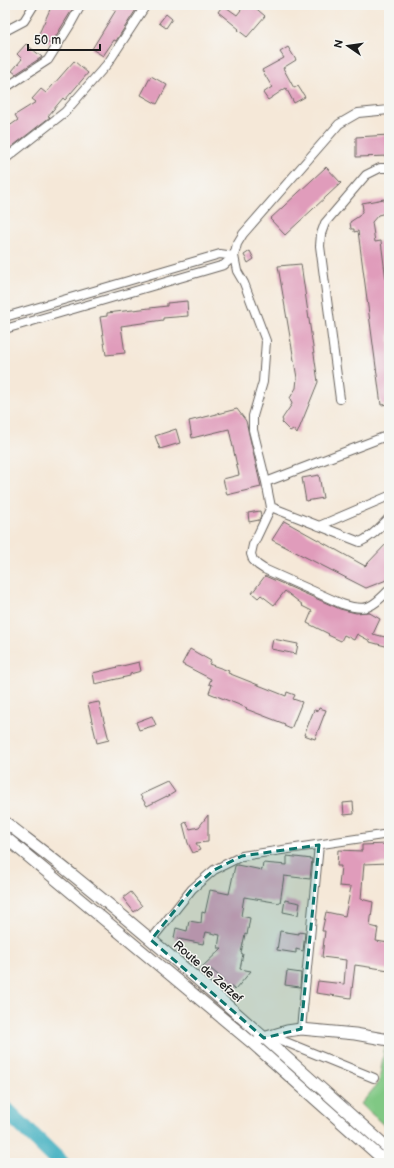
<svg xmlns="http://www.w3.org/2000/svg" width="394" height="1168" font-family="'Balsamiq Sans',sans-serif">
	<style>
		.green { fill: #80c884; stroke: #4e7250 }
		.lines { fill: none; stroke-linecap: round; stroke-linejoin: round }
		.river { stroke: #43b0c1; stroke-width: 17 }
		.building { fill: #e09cbb }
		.street-casing { stroke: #68635e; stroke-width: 10 }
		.secondary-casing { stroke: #68635e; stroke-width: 13 }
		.street { stroke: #fff; stroke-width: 8 }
		.secondary { stroke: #fff; stroke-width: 11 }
		.marked { fill: #0f766e; fill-opacity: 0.2; stroke: #0f766e; stroke-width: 3; stroke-dasharray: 8 5; stroke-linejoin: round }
		.labels { text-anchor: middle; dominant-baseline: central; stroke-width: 3; stroke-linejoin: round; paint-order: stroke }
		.street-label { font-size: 12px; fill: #1c1c1c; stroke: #f6f6f2 }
	</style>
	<rect width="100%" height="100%" fill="#f6f6f2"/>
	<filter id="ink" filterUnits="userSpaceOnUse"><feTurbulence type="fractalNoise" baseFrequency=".025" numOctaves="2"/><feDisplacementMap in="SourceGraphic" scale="8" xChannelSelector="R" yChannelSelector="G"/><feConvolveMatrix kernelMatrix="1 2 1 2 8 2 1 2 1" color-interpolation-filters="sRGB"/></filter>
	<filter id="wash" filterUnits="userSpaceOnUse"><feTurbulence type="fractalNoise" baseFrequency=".012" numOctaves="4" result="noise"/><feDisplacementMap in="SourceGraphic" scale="16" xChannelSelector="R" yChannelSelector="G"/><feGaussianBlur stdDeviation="0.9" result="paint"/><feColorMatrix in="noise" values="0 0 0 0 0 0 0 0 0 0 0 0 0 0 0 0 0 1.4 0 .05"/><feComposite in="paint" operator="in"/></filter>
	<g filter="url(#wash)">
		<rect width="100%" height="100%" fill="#f5e8d8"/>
		<!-- green -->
		<path class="green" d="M385,1044L389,1045V1130L361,1104L379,1082Z"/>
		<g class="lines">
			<!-- river -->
			<path class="river" d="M5,1109L61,1163"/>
		</g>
		<g id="blocks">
			<!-- building -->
			<path class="building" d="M52,5H75L51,44L37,38Z
				M107,5H139L116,41L114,40L103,56L92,49L116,10Z
				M223,5L237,15L245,5H252L265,16L247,37L238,30L239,29L218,12Z
				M166,14L172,19L166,28L159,23Z
				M26,44L42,57L16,74L12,71L22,59L17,54Z
				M288,47L296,60L283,68L294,88L298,86L305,97L294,103L286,88L268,100L263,93L272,87L262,70L284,58L280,52Z
				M74,61L88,73L65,100L63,98L48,116L50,117L9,149L5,142V129L18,120L15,115L36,102L32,99L41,89L46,93Z
				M151,76L167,85L157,104L141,95Z
				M389,135V156L356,157V137Z
				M326,167L341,183L285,235L270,219Z
				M384,199L386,213L378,215L372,222L375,242L381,241L389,304V404L381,405L358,231L354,232V229H351L350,222L359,216L363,210L362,203Z
				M250,251L254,259L248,263L244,255Z
				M301,264L318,382L297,434L293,429L290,431L282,423L283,421L282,419L292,404L290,398L296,388L297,378L278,266Z
				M187,301L188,316L163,318V320L121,326L125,353L106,355L100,317L107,316V313L167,306V303Z
				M237,409L246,421L261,487L227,495L223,479L239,475L229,429L192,438L189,421Z
				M176,429L180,443L160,449L155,436Z
				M319,475L323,498L306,501L302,478Z
				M260,511L261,516L259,520L249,522L248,513Z
				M284,521L365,566L389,541V579L366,588L272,540Z
				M265,576L340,609L356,613L368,612L380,619L373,634L389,638V647L370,642V641L357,634L354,640L344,635L341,641L328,635L329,634L307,623L312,611L302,606L303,605L285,591L274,605L261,595L258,598L252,593Z
				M273,639L298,644L296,654L271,649Z
				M190,649L211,661L209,664L229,671L228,673L286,696L287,692L295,695L293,699L302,702L291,729L284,726L285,724L246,709L247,708L209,693L212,685L209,684L211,679L182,664Z
				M139,662L141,671L130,674V676L95,684L93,673Z
				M99,702L109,740L97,743L88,704Z
				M319,708L326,710L315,739L304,735L314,710L318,711Z
				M152,716L156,725L139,730L136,722Z
				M168,782L175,792L167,797V796L147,806L140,795Z
				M353,802L354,814L344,815L343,803Z
				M208,815V842L196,843L200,850L193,853L188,843L183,824L186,822L190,829L199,827Z
				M387,844L388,863L364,864L361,899L373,902L370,926L378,928L376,941L389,943V970L355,965L351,998L316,993L318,981L344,984L346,960L322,957L325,931H322L326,912L345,916L351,887L339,886L341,866H337L338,850L362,851V845Z
				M287,856L312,859L310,879L284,876L280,903L244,897L241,916L250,918L247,935L245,934L241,953L243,954L240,969L251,971L235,990L211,969L205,975L200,969L222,948H218L220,935L206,932L203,944L174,938L176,928L187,931L189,921L201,923L202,912L205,913L210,890L229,894L235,866L237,865L262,870L263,863L287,865Z
				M131,892L142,906L134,912L123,898Z
				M285,900L300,903L298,915L283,912Z
				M280,931L299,934V932L305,933L303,951L296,949V953L277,950Z
				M287,971L301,973L300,987L285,985Z"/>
		</g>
	</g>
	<g filter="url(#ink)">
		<use href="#blocks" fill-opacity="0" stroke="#68635e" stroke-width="1"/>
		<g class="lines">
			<defs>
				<path id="street" d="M5,31L24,21L34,5
					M5,88L48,60L70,25L81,5
					M389,110L358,113L339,124L243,234L237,244L234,256L237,271L244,283L266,341L263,382L253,416V430L266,482L271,507L253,545L251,554L253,560L258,565L264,569L342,604C366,612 372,608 389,590
					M5,159L65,112L108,63L146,5
					M5,317L220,254L234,256
					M5,329L224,265L234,256
					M340,399L320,246L321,234L325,223L366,175L380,168H389
					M266,482L389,435
					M271,507L360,542C372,537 380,527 389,518
					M319,526L389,496
					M151,940L192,889L214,870L242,856L389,834
					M301,1029L319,845
					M271,1036L374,1078"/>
				<path id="secondary" d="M5,822C28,840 51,857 74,876C182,963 285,1056 389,1149
					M5,837L251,1042L387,1163
					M260,1039L287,1031L301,1029L355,1034L389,1040"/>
			</defs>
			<!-- street casing -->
			<use href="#street" class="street-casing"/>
			<!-- secondary casing -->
			<use href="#secondary" class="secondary-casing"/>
			<!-- street -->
			<use href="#street" class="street"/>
			<!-- secondary -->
			<use href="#secondary" class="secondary"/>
		</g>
	</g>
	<!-- marked area -->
	<path class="marked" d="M319,845L301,1029L264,1038L151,940L192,889L214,870L242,856Z"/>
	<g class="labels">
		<!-- street labels -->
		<g class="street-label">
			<text transform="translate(208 972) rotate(41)">Route de Zefzef</text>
		</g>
	</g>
	<!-- margin -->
	<rect width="394" height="1168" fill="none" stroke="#f6f6f2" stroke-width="20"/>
	<!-- north arrow -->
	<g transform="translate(348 46) rotate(283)" stroke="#f6f6f2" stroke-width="3" paint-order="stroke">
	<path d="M0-3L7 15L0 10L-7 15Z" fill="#1c1c1c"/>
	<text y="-6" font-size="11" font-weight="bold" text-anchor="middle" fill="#1c1c1c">N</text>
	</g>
	<!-- scale -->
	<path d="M28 44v6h72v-6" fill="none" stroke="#1c1c1c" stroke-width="2"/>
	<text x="34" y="44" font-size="12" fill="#1c1c1c" stroke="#f6f6f2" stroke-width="3" paint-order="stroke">50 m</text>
</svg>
